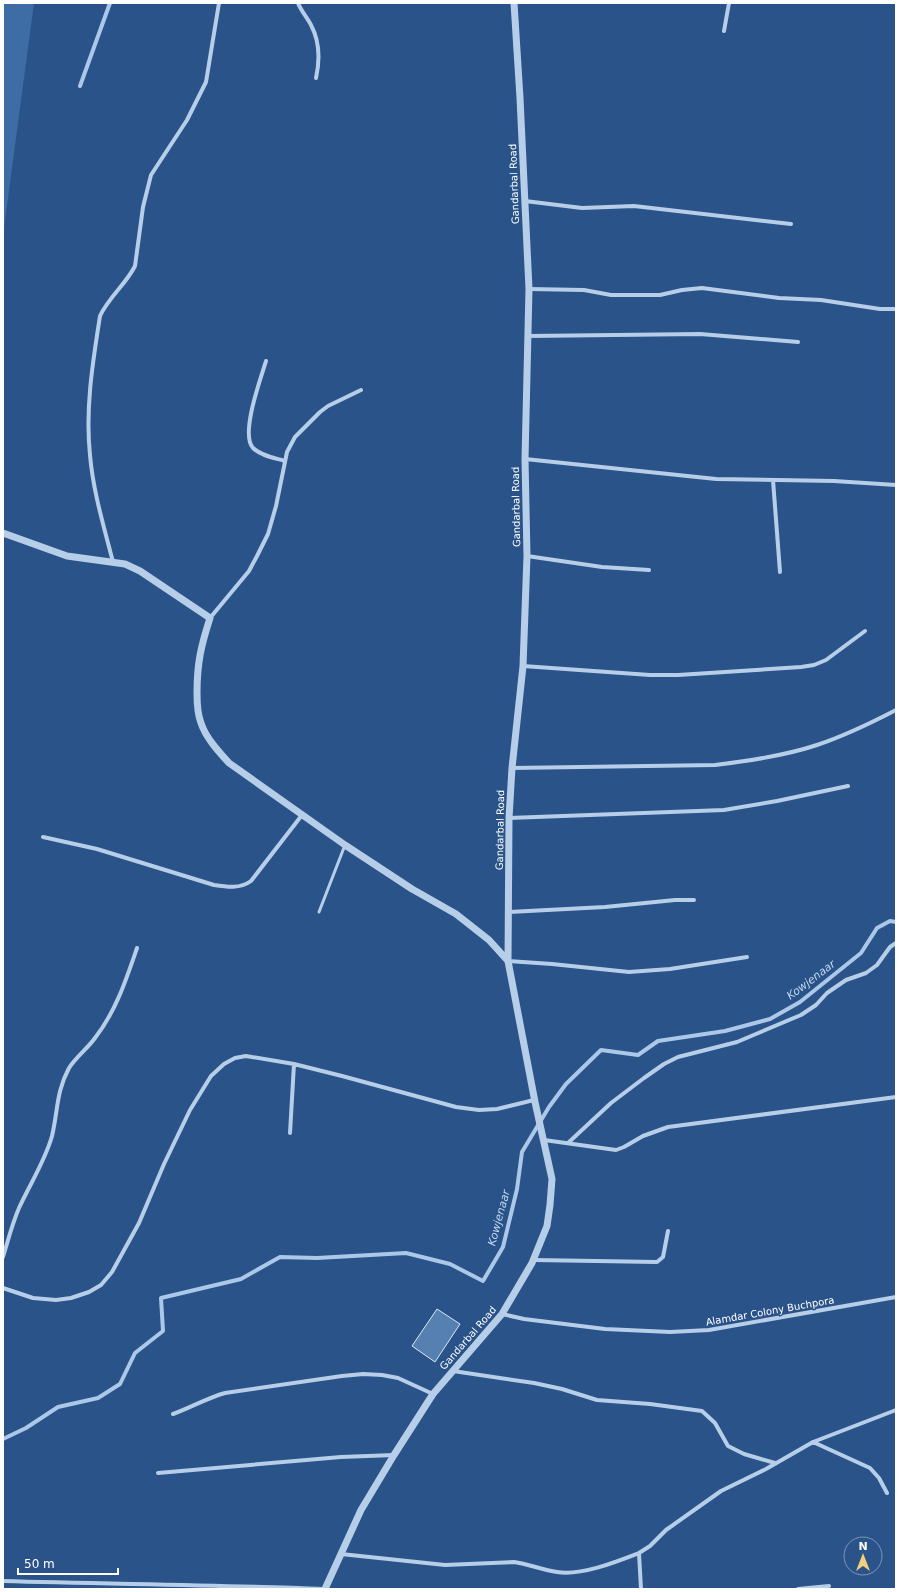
<svg xmlns="http://www.w3.org/2000/svg" width="899" height="1592" font-family="'DejaVu Sans',sans-serif">
	<style>
		.green { fill: #3e6da5 }
		.lines { fill: none; stroke-linecap: round; stroke-linejoin: round }
		.stream { stroke: #acc8e9; stroke-width: 4 }
		.building { fill: #567fb2; stroke: #dbe8f7 }
		.service { stroke: #b7cee9; stroke-width: 3 }
		.minor { stroke: #b7cee9; stroke-width: 4 }
		.tertiary { stroke: #b7cee9; stroke-width: 7 }
		.labels { text-anchor: middle; dominant-baseline: central; stroke-width: 3; stroke-linejoin: round; paint-order: stroke }
		.street-label { font-size: 10px; fill: #fff; stroke: #295389 }
		.water-label { font-size: 11px; font-style: italic; fill: #c3d7f0; stroke: #295389 }
	</style>
	<rect width="100%" height="100%" fill="#295389"/>
	<!-- green -->
	<path class="green" d="M3,3H34L3,235Z"/>
	<g class="lines">
		<!-- stream -->
		<path class="stream" d="M80,86L110,3
			M3,1439L26,1428L58,1407L98,1398L120,1384L135,1353L163,1331L161,1298L241,1279L280,1257L317,1258L406,1253L450,1264L483,1281L503,1247L517,1189L522,1152L549,1107L566,1084L601,1050L638,1055L658,1041L725,1031L770,1019L800,1002L861,953L877,928L890,921L896,922"/>
	</g>
	<!-- building -->
	<path class="building" d="M437,1309L460,1324L435,1362L412,1346Z"/>
	<g class="lines">
		<!-- service -->
		<path class="service" d="M319,912L345,845"/>
		<!-- minor -->
		<path class="minor" d="M298,3C301,11 307,17 311,25C320,42 320,60 316,78
			M724,31L729,3
			M525,201L582,208L634,206L791,224
			M529,289L584,290L611,295H660L682,290L702,288L779,298L821,300L880,309H896
			M528,336L700,334L798,342
			M266,361C261,378 240,434 253,448C261,456 275,458 285,461
			M525,459L716,479L834,481L896,485
			M773,480L780,572
			M527,556L602,567L649,570
			M113,562C104,527 93,491 90,455C85,408 93,361 100,316C109,297 126,284 135,266L143,207L151,175L187,120L206,82L219,3
			M210,618L249,571L257,556L268,534L276,506L287,452L295,437L320,412L328,406L361,390
			M523,666L650,675H678L801,667L814,665L826,660L865,631
			M512,768L715,765C749,761 784,756 817,745C844,736 871,723 896,710
			M509,818L724,810L777,801L848,786
			M43,837L97,849L214,885C227,887 240,889 251,881L302,815
			M509,912L605,907L675,900H694
			M508,961L552,964L629,972L670,969L747,957
			M290,1133L294,1064
			M544,1140L616,1150L624,1147L643,1136L668,1127L896,1097
			M568,1143L611,1103L644,1078L664,1064L678,1057L737,1042L801,1015L816,1005L827,993L846,980L866,973L877,965L890,947L896,943
			M3,1257C8,1241 12,1224 19,1208C30,1184 45,1161 52,1136C58,1111 56,1092 69,1068C76,1057 87,1049 95,1038C116,1011 126,980 137,948
			M534,1260L657,1262L663,1257L668,1231
			M3,1288L33,1298L56,1300L71,1298L89,1292L101,1285L112,1272L139,1223L164,1164L190,1110L211,1076L224,1064L235,1058L246,1056L294,1064L342,1076L456,1107L479,1110L497,1109L534,1100
			M502,1314L524,1319L605,1329L670,1332L709,1330L896,1297
			M453,1371L534,1383L562,1389L597,1400L650,1404L702,1411L715,1423L728,1446L744,1454L775,1463
			M173,1414C190,1408 207,1398 225,1393L342,1376L363,1374L382,1375L398,1378L433,1394
			M813,1442L870,1468L879,1478L887,1493
			M158,1473L341,1457L394,1455
			M341,1554L445,1565L514,1562C529,1564 542,1570 557,1572C581,1576 616,1562 639,1553
			M3,1581C110,1584 217,1585 324,1589
			M641,1589L639,1553L650,1546L666,1530L721,1491L766,1469L813,1442L896,1410
			M798,1589L829,1586"/>
		<!-- tertiary -->
		<path class="tertiary" d="M3,533L67,556L125,564L140,571L210,618C201,646 197,663 197,693C197,703 197,713 201,723C206,738 218,751 229,763L345,845L412,889L456,914L489,940L508,961
			M325,1589L361,1510L394,1455L433,1394L502,1314L532,1263L547,1226L550,1205L552,1179L535,1102L508,961L509,818L512,768L523,666L527,556L525,459L529,289L520,98L514,3"/>
	</g>
	<g class="labels">
		<!-- street labels -->
		<g class="street-label">
			<text transform="translate(514 184) rotate(-92)">Gandarbal Road</text>
			<text transform="translate(516 507) rotate(-91)">Gandarbal Road</text>
			<text transform="translate(500 830) rotate(-89)">Gandarbal Road</text>
			<text transform="translate(770 1311) rotate(-10)">Alamdar Colony Buchpora</text>
			<text transform="translate(468 1338) rotate(-49)">Gandarbal Road</text>
		</g>
		<!-- water labels -->
		<g class="water-label">
			<text transform="translate(811 980) rotate(-37)">Kowjenaar</text>
			<text transform="translate(499 1218) rotate(-75)">Kowjenaar</text>
		</g>
	</g>
	<!-- border -->
	<rect width="899" height="1592" fill="none" stroke="#ffffff" stroke-width="8"/>
	<!-- north arrow -->
	<g transform="translate(863 1556)"><circle r="19" fill="#295389" stroke="#7f98b8"/>
	<path d="M0-3L7 15L0 10L-7 15Z" fill="#f0cf7e"/>
	<text y="-6" font-size="11" font-weight="bold" text-anchor="middle" fill="#ffffff">N</text>
	</g>
	<!-- scale -->
	<path d="M18 1568v6h100v-6" fill="none" stroke="#ffffff" stroke-width="2"/>
	<text x="24" y="1568" font-size="12" fill="#ffffff" stroke="#295389" stroke-width="3" paint-order="stroke">50 m</text>
</svg>
